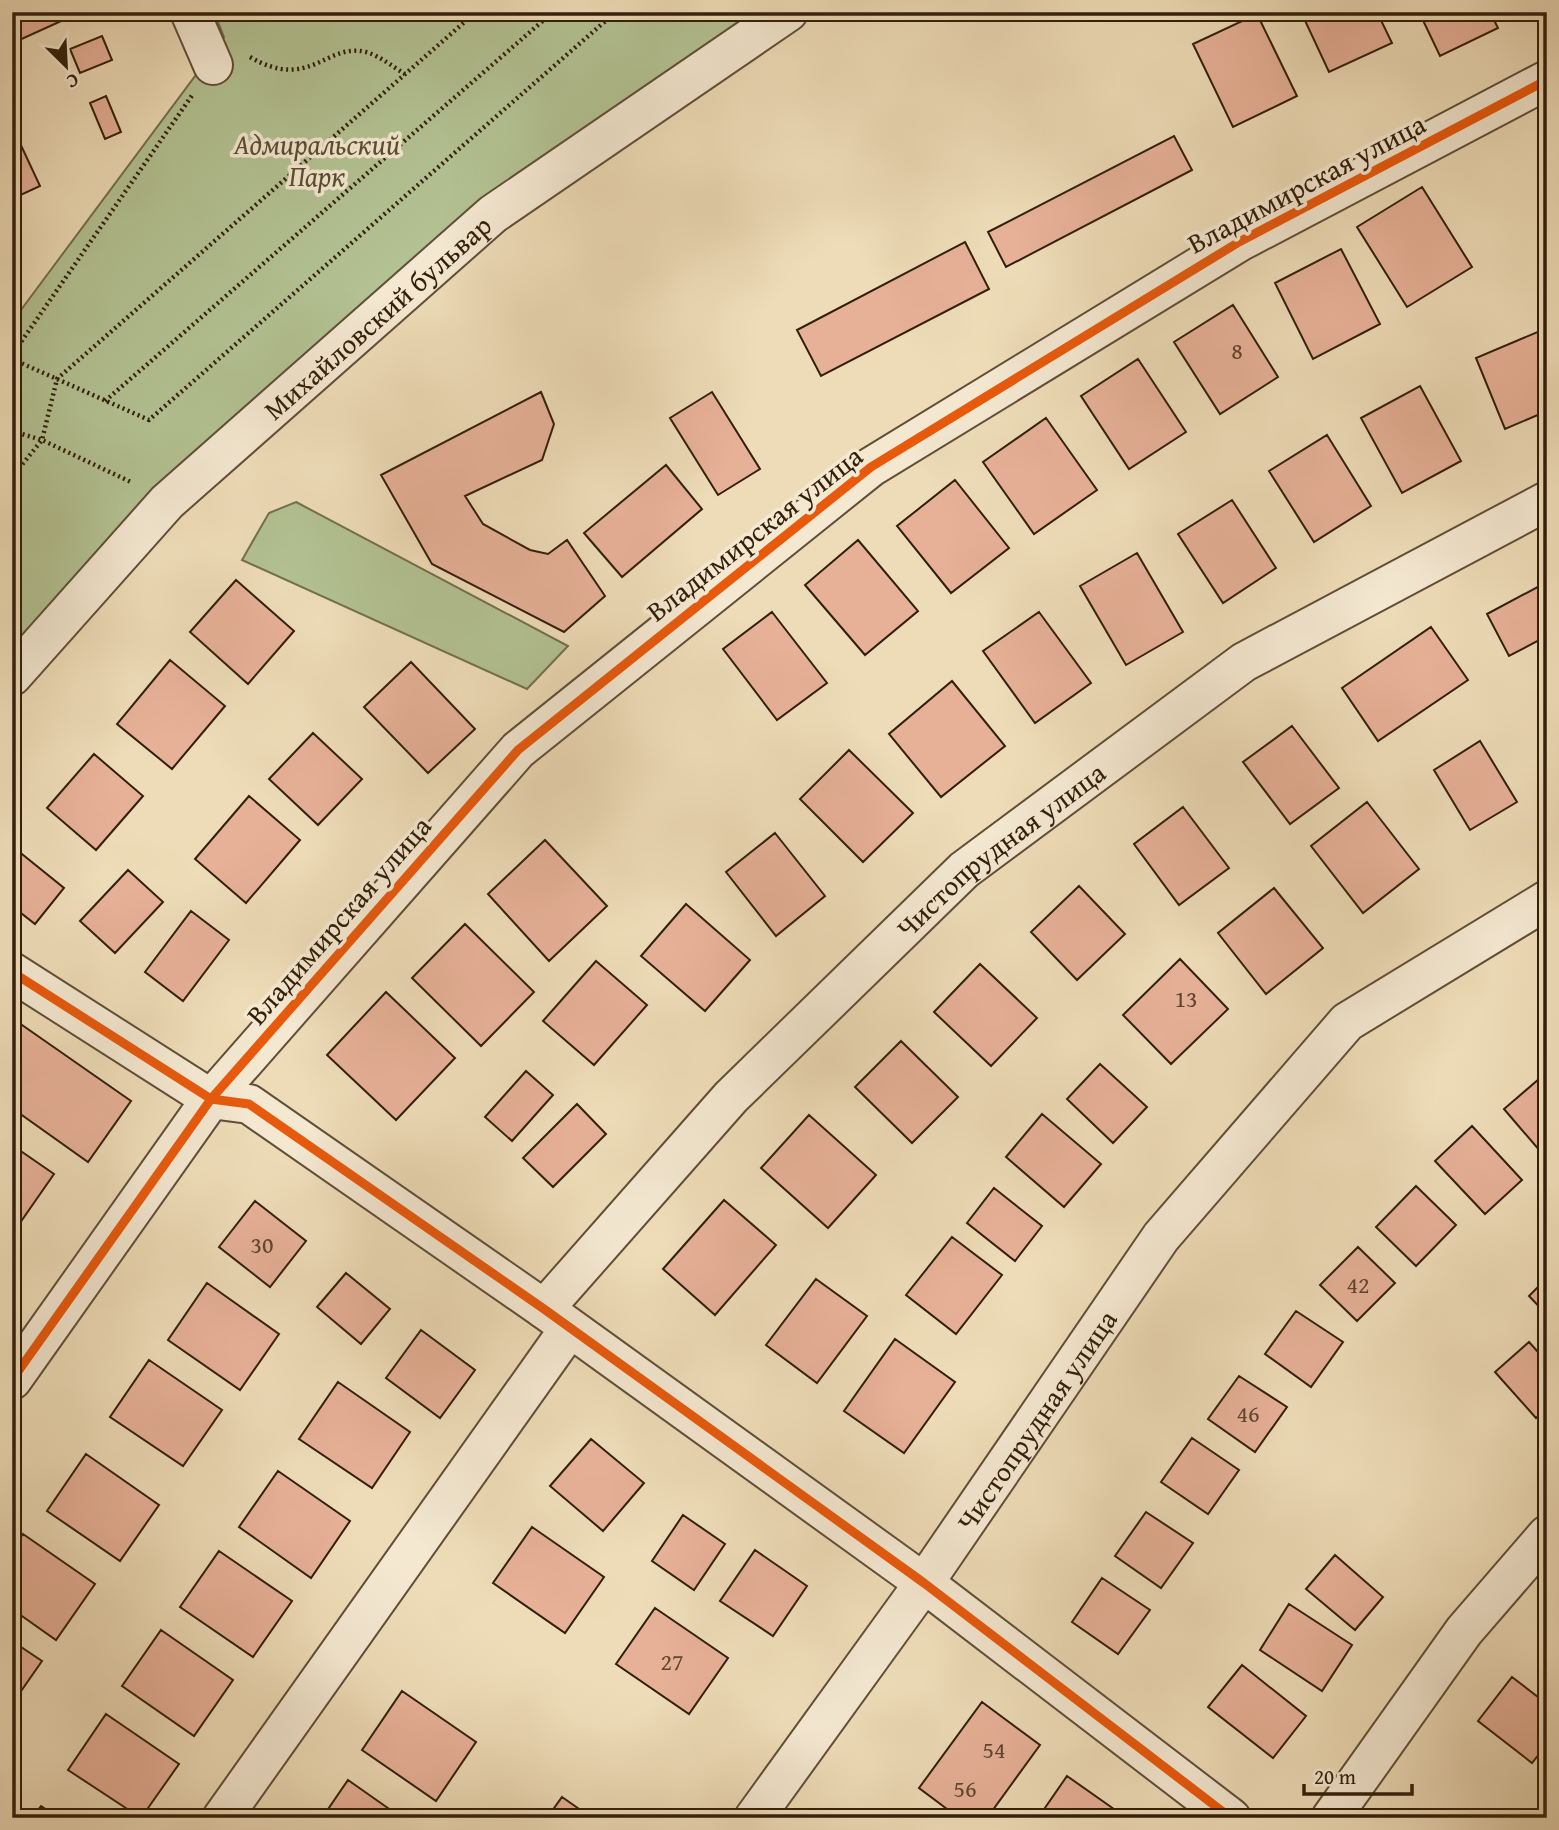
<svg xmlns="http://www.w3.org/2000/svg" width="1559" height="1830" font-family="'Gentium Book Plus',serif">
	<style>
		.green { fill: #b3c293; stroke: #72704e; stroke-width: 2 }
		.building { fill: #e7b198; stroke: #321f0a; stroke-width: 2 }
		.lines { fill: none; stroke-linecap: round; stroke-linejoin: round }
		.minor-casing { stroke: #614e36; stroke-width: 42 }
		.path { stroke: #321f0a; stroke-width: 4.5; stroke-dasharray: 2 3.5; stroke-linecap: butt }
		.minor { stroke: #f4e8d1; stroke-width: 38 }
		.cycleway-casing { stroke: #f4e8d1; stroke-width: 13 }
		.cycleway { stroke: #e8590c; stroke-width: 9 }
		.labels { text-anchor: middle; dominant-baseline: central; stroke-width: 7; stroke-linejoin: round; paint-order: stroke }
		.number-label { font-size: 24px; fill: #5f442e }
		.park-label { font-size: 28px; font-style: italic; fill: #595033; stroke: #f4e8d1 }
		.street-label { font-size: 28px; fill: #321f0a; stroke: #f4e8d1 }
	</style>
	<rect width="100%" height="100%" fill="#eedcb8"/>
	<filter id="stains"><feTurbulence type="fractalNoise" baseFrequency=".00286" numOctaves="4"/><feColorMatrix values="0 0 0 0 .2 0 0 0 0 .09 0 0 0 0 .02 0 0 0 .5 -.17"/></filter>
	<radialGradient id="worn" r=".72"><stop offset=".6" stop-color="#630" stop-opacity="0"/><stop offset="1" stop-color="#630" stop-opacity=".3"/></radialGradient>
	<!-- green -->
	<path class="green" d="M214,12H764L488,204L12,657V322L224,37Z
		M296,502L568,646L527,689L242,560L269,513Z"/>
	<!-- building -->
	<path class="building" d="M12,12H81L15,42Z
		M1301,12H1377L1392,43L1329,72Z
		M1419,12H1490L1498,28L1440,56Z
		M1257,14L1297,96L1233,127L1193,44Z
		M102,36L112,60L80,73L70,49Z
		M106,96L121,132L105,139L90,103Z
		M12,126L40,186L12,199Z
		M1174,136L1192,170L1006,267L988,232Z
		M1422,187L1472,267L1407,307L1357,227Z
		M965,242L989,289L821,376L797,330Z
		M1341,249L1380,324L1313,359L1275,283Z
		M1233,305L1278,377L1220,414L1174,342Z
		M1540,331L1547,347V411L1505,429L1476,358Z
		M1138,359L1186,432L1129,469L1081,396Z
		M1420,386L1461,461L1402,493L1361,418Z
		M541,392L554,424L542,460L465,496L483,524L530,550L548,554L567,540L605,596L564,632L432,564L381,475Z
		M712,392L760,469L718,495L670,418Z
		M1046,418L1097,490L1034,534L983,462Z
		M1327,435L1371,506L1314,542L1269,471Z
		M666,465L702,509L622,577L584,533Z
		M955,480L1009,548L951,593L897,526Z
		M1232,500L1276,568L1223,603L1178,534Z
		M858,540L918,611L865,655L805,585Z
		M1137,553L1183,632L1126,665L1080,586Z
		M236,580L294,631L248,684L190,632Z
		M1547,582V636L1509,656L1487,614Z
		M772,612L827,683L777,720L723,649Z
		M1039,612L1091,683L1035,723L983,651Z
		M1431,627L1468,680L1378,741L1342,688Z
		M170,660L225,706L172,769L117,724Z
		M411,662L475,729L428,773L364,707Z
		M952,681L1005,746L941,797L889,734Z
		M1292,726L1339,788L1290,824L1243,762Z
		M313,733L362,779L318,825L269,779Z
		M1480,741L1517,802L1470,830L1434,770Z
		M849,750L913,813L863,862L800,799Z
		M94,754L143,796L96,850L47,808Z
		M249,796L300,840L246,903L195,859Z
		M1367,802L1419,869L1363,913L1311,846Z
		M1183,807L1229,868L1179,905L1134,844Z
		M775,833L825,896L776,936L726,872Z
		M545,840L607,906L549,961L488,894Z
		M12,846L64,888L35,924L12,906Z
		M128,870L163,902L115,953L80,921Z
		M1079,886L1125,934L1077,980L1031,932Z
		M1274,888L1323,948L1266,994L1218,933Z
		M686,904L750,960L705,1011L641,956Z
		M191,911L229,940L183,1001L145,972Z
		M465,924L534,992L481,1046L412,978Z
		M1180,959L1228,1009L1171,1064L1123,1015Z
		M596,961L647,1005L594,1065L543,1021Z
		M980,964L1037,1018L991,1066L934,1012Z
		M386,992L455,1058L396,1120L327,1055Z
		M12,1018L131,1101L88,1162L12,1108Z
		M901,1041L958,1097L912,1143L855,1087Z
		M1100,1064L1147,1107L1113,1143L1067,1099Z
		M526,1071L553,1095L512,1141L485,1117Z
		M1546,1073L1547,1157L1546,1158L1504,1109Z
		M577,1104L606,1134L553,1187L523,1158Z
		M1042,1114L1101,1164L1064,1207L1006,1157Z
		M809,1115L876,1175L828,1228L761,1168Z
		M1472,1126L1522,1180L1485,1214L1435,1161Z
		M12,1145L54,1174L15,1230L12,1228Z
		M1416,1186L1456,1225L1416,1266L1376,1227Z
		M994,1188L1042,1226L1015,1261L967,1223Z
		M724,1200L776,1245L715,1315L663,1269Z
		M255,1201L306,1241L270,1287L219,1247Z
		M952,1237L1002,1275L956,1334L906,1295Z
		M1358,1247L1395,1283L1357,1321L1320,1285Z
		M346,1273L390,1309L361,1344L317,1307Z
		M1547,1278V1315L1529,1296Z
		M816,1279L867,1316L817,1383L766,1345Z
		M207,1283L279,1334L240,1390L168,1340Z
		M1296,1311L1343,1342L1311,1387L1265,1354Z
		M421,1330L475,1370L440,1418L386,1378Z
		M895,1339L955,1382L904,1453L844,1411Z
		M1529,1342L1547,1362V1409L1536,1418L1495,1372Z
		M149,1360L222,1410L183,1466L110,1417Z
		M1239,1376L1287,1407L1255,1452L1208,1419Z
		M338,1382L410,1432L372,1488L299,1439Z
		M1192,1438L1239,1470L1208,1514L1161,1482Z
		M591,1439L644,1483L603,1531L550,1486Z
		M86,1454L159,1505L120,1561L47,1511Z
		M278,1471L350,1521L311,1578L239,1527Z
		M1146,1512L1193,1543L1161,1588L1115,1556Z
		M683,1515L725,1544L694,1590L652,1561Z
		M532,1527L604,1577L565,1633L493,1583Z
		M23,1534L95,1584L56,1640L12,1609V1549Z
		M755,1550L807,1586L773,1636L720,1601Z
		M219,1551L292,1601L253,1657L180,1607Z
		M1335,1555L1383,1597L1355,1630L1306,1589Z
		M1102,1578L1150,1610L1118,1654L1072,1622Z
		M1289,1604L1352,1645L1322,1691L1260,1650Z
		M655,1608L728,1658L689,1714L616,1664Z
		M161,1630L233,1680L194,1736L122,1686Z
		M12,1641L42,1661L12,1704Z
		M1242,1665L1306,1716L1273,1758L1208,1707Z
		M1512,1677L1547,1704V1744L1532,1763L1478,1721Z
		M402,1691L476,1742L436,1801L362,1750Z
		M982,1702L1040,1745L987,1818H959L919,1788Z
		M106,1714L179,1764L141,1818L68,1770Z
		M1067,1776L1121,1814L1119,1818H1038Z
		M348,1780L402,1818H322Z
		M562,1797L592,1818H547Z
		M41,1806L59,1818H32Z"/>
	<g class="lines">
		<defs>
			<g id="minor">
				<path d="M190,12L213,65"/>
				<path id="s1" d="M12,676L167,502L493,214L788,12"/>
				<path d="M12,972L211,1099L249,1104L544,1309L924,1583L1231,1818"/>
				<path id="s2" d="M544,1309L731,1097L964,870L1244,662L1547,501"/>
				<path d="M12,1380L211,1099L518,750L871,467L1239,242L1547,80"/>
				<path d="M222,1818L569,1329"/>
				<path id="s3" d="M754,1818L924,1583L1161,1237L1347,1022L1547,900"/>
				<path d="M1331,1818L1464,1631L1547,1535"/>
			</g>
		</defs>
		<!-- minor casing -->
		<use href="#minor" class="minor-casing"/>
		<!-- path -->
		<path class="path" d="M598,12C625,22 654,17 682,12
			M250,57C310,92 326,42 366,52C380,56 393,67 405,74
			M12,355L193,94
			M12,359L149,420L610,17
			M105,401L553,12
			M12,431L42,440L133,483
			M12,477L42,440L57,379L476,12"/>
		<!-- minor -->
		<use href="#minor" class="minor"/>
		<defs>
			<path id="cycleway" d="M12,972L211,1099L249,1104L544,1309L924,1583L1231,1818
				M12,1380L211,1099L518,750L871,467L1239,242L1547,80"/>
		</defs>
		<!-- cycleway casing -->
		<use href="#cycleway" class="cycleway-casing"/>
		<!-- cycleway -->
		<use href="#cycleway" class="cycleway"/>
	</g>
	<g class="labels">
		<!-- number labels -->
		<g class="number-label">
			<text x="1237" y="350">8</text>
			<text x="1186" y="998">13</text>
			<text x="262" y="1244">30</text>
			<text x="1358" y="1284">42</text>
			<text x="1248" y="1413">46</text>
			<text x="672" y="1661">27</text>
			<text x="994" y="1749">54</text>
			<text x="965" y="1788">56</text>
		</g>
		<!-- park labels -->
		<g class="park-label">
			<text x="317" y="143">Адмиральский<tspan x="317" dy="32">Парк</tspan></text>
		</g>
		<!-- street labels -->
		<g class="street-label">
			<text transform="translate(1306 183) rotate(-28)">Владимирская улица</text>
			<text stroke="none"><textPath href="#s1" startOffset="513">Михайловский бульвар</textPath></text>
			<text transform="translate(754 533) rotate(-38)">Владимирская улица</text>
			<text stroke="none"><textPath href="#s2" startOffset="649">Чистопрудная улица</textPath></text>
			<text transform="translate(338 920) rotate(-49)">Владимирская улица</text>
			<text stroke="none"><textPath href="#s3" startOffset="488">Чистопрудная улица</textPath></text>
		</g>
	</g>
	<!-- margin -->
	<rect width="1559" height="1830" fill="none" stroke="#eedcb8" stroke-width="42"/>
	<rect x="14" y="14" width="1531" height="1802" fill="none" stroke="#321f0a" stroke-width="3.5"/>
	<rect x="21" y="21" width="1517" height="1788" fill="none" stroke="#321f0a" stroke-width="2"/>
	<!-- north arrow -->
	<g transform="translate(66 66) rotate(156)" stroke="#f4e8d1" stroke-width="5" paint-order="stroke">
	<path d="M0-5L12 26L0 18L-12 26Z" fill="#321f0a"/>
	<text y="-10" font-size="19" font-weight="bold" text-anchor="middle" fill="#321f0a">С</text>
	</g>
	<!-- scale -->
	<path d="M1304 1784v10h108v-10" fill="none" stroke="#321f0a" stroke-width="3.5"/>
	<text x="1314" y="1784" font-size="21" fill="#321f0a" stroke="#f4e8d1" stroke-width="5" paint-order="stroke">20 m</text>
	<rect width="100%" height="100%" filter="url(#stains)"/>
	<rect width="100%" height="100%" fill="url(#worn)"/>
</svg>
